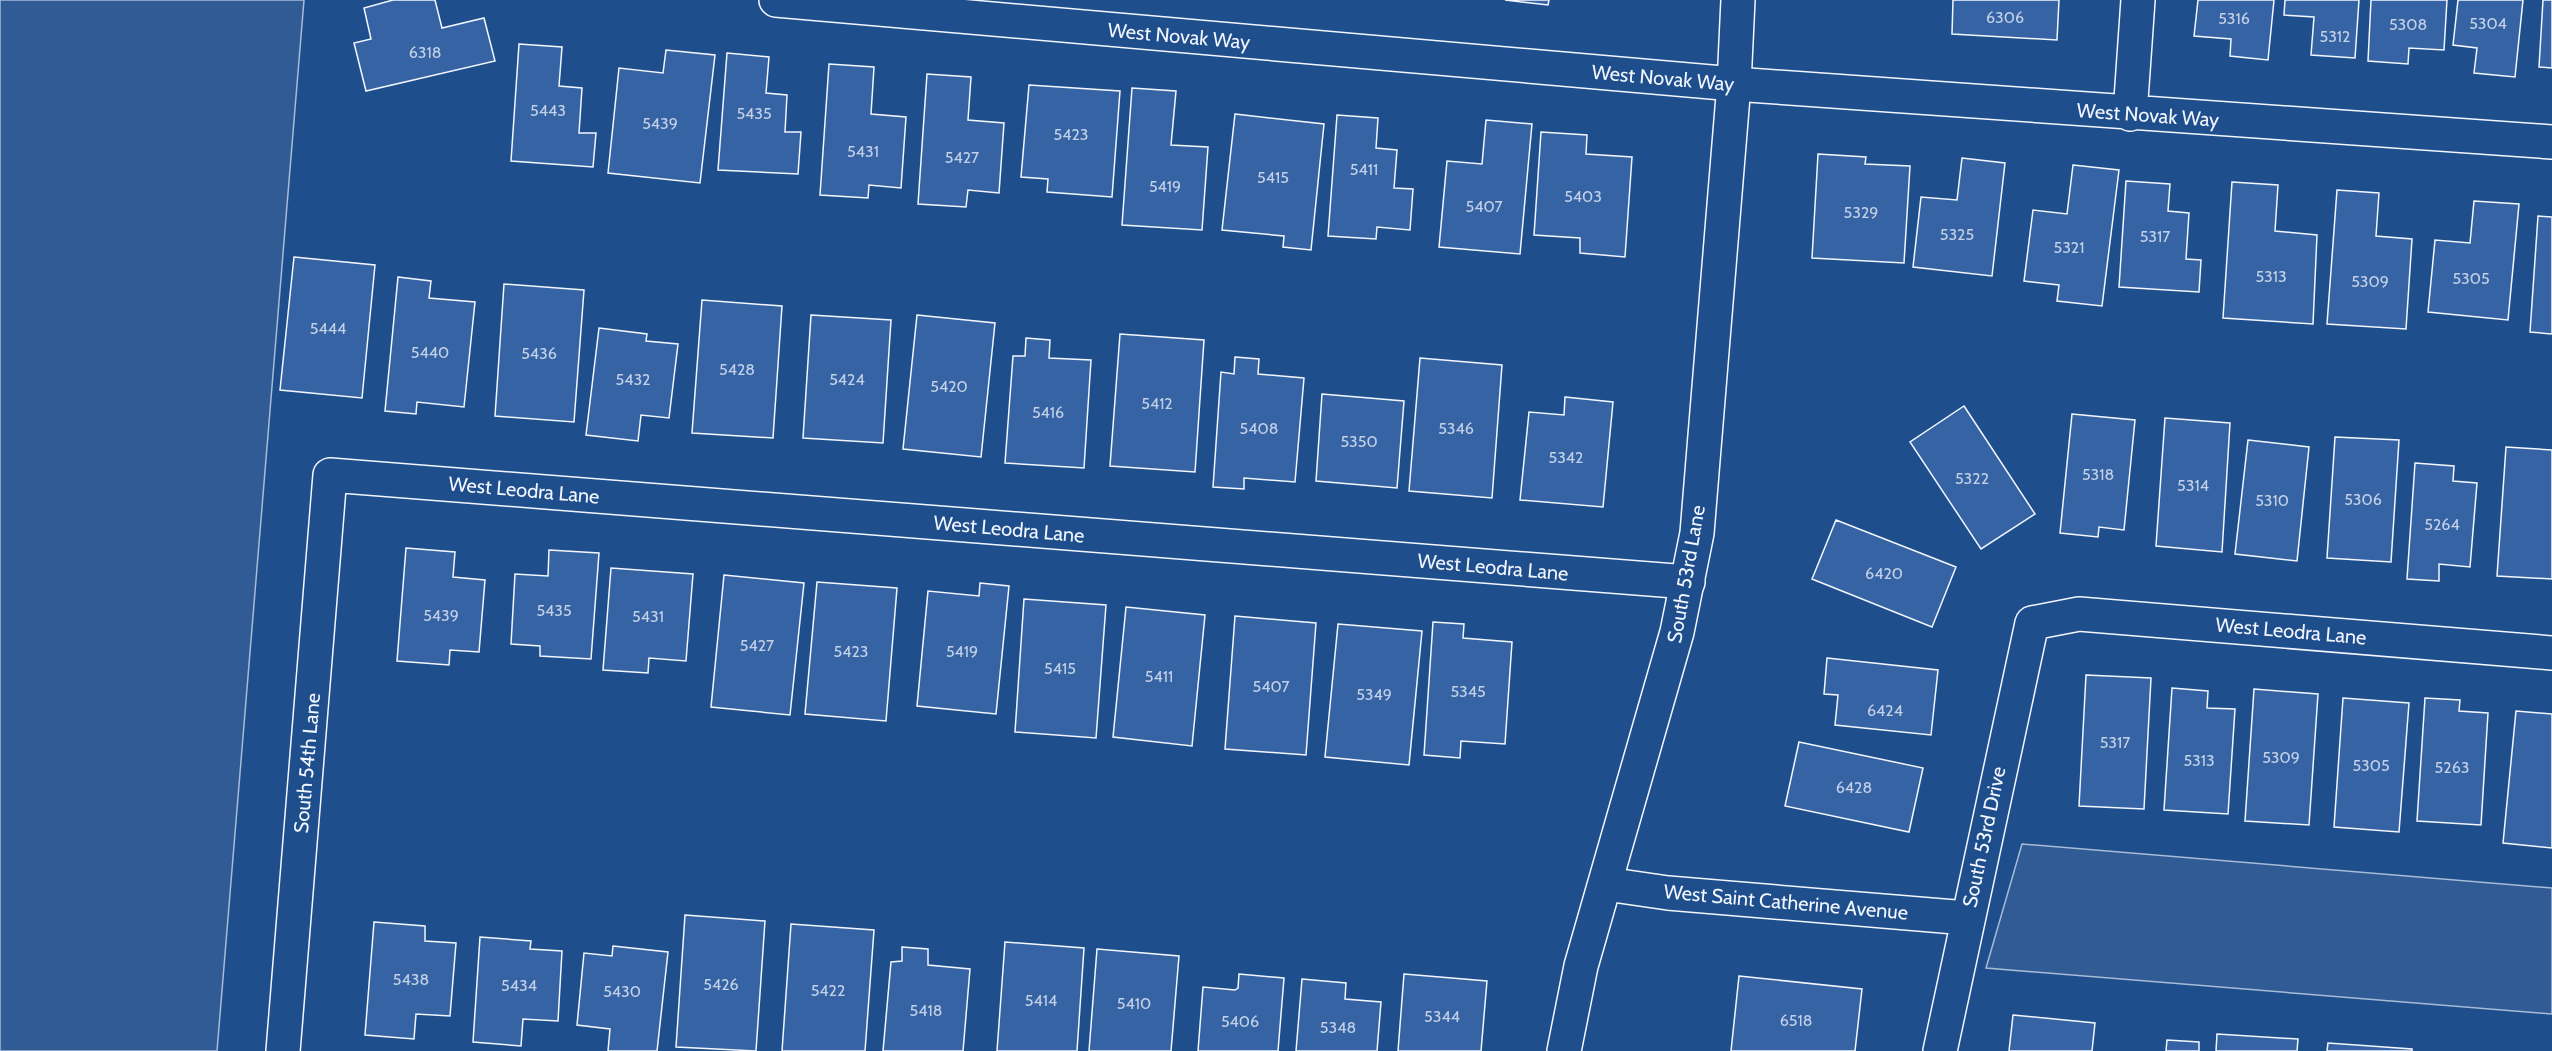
<svg xmlns="http://www.w3.org/2000/svg" width="2552" height="1051" font-family="Cabin,sans-serif">
	<style>
		.built { fill: #305b95; stroke: #a8bbd7; stroke-width: 1.5 }
		.building { fill: #3563a3; stroke: #f2f6ff; stroke-width: 1.5 }
		.lines { fill: none; stroke-linecap: round; stroke-linejoin: round }
		.minor-casing { stroke: #f2f6ff; stroke-width: 36 }
		.tertiary-casing { stroke: #f2f6ff; stroke-width: 36 }
		.minor { stroke: #1f4e8c; stroke-width: 33 }
		.tertiary { stroke: #1f4e8c; stroke-width: 33 }
		.labels { text-anchor: middle; dominant-baseline: central; stroke-width: 4.5; stroke-linejoin: round; paint-order: stroke }
		.number-label { font-size: 16px; fill: #c3d1e8 }
		.street-label { font-size: 20px; fill: #f2f6ff; stroke: #1f4e8c }
	</style>
	<rect width="100%" height="100%" fill="#1f4e8c"/>
	<!-- built -->
	<path class="built" d="M0,0H304L217,1051H0Z
		M2022,844L2552,888V1014L1986,968Z"/>
	<!-- building -->
	<path class="building" d="M393,0H435L442,28L484,18L495,61L366,91L354,43L371,39L364,8Z
		M1505,0H1549L1548,5Z
		M1953,0H2059L2057,40L1952,34Z
		M2198,0H2274L2268,60L2230,56L2231,39L2194,36Z
		M2285,0H2359L2355,58L2311,55L2314,17L2284,15Z
		M2371,0H2447L2444,50L2409,48L2408,64L2368,61Z
		M2458,0H2523L2515,77L2474,73L2477,48L2453,45Z
		M2543,0H2552V68L2539,67Z
		M519,44L562,47L559,86L582,88L579,133H596L593,167L511,161Z
		M666,50L715,55L700,183L608,173L619,68L663,73Z
		M727,53L769,57L766,93L787,95L785,132H801L798,174L718,170Z
		M829,64L874,67L871,114L906,117L901,188L869,185L868,198L820,195Z
		M927,74L971,77L968,120L1004,123L999,193L968,190L966,207L918,204Z
		M1029,85L1120,91L1112,197L1047,192L1048,179L1021,177Z
		M1132,88L1176,91L1171,145L1208,147L1202,230L1122,225Z
		M1235,114L1324,124L1311,250L1283,247L1284,236L1222,230Z
		M1337,115L1378,118L1376,148L1397,150L1394,188L1413,189L1410,230L1377,227L1376,239L1328,236Z
		M1486,120L1532,124L1520,254L1439,247L1447,161L1482,164Z
		M1541,132L1587,135L1586,154L1632,157L1625,257L1580,253V238L1534,235Z
		M1818,154L1866,157L1865,164L1910,166L1904,263L1812,258Z
		M1962,158L2005,163L1992,276L1913,267L1921,197L1957,200Z
		M2073,165L2119,170L2102,306L2057,301L2059,285L2024,281L2033,210L2067,214Z
		M2126,181L2170,184L2168,211L2189,213L2186,259L2201,260L2199,292L2119,287Z
		M2232,182L2278,185L2275,231L2317,235L2313,324L2223,318Z
		M2337,190L2379,193L2376,236L2412,239L2406,329L2327,324Z
		M2474,201L2519,204L2508,320L2428,312L2435,240L2470,243Z
		M2538,216L2552,217V334L2530,332Z
		M294,257L375,265L362,398L280,390Z
		M398,277L431,281L429,298L475,302L464,407L417,402L416,414L385,411Z
		M504,284L584,290L574,422L495,416Z
		M702,300L782,306L773,438L692,433Z
		M811,315L891,320L883,443L803,438Z
		M917,315L995,323L981,457L903,449Z
		M599,328L647,334L646,341L678,344L669,418L641,415L638,441L586,435Z
		M1120,334L1204,340L1195,472L1110,466Z
		M1026,338L1050,340L1049,358L1091,360L1084,468L1005,463L1013,356H1025Z
		M1235,357L1259,359L1258,374L1304,378L1295,482L1244,478V489L1213,487L1221,372L1234,374Z
		M1420,358L1502,365L1492,498L1409,491Z
		M1322,394L1404,401L1397,488L1316,481Z
		M1565,397L1613,402L1603,507L1520,500L1529,412L1564,415Z
		M1964,406L2035,514L1981,549L1910,442Z
		M2072,414L2135,420L2124,530L2099,527L2098,537L2060,533Z
		M2165,418L2230,423L2222,552L2156,546Z
		M2335,437L2399,440L2391,562L2327,558Z
		M2248,440L2309,447L2297,561L2235,554Z
		M2506,447L2552,450V579L2497,576Z
		M2415,463L2454,466L2453,481L2477,483L2470,567L2439,564V581L2407,579Z
		M1836,520L1956,567L1932,627L1812,579Z
		M406,548L455,552L453,577L485,580L479,652L450,650L449,665L397,661Z
		M549,550L599,553L591,659L540,656V646L511,644L515,574L548,576Z
		M611,568L693,574L686,661L649,658L648,673L603,670Z
		M724,575L804,583L790,715L711,707Z
		M817,582L897,588L886,721L805,714Z
		M980,583L1009,586L996,714L917,706L928,591L979,596Z
		M1024,599L1106,605L1096,738L1015,732Z
		M1126,607L1205,615L1192,746L1113,737Z
		M1235,616L1316,623L1306,755L1225,749Z
		M1433,622L1464,624L1463,638L1512,642L1505,744L1461,741L1460,758L1424,755Z
		M1338,624L1422,631L1409,765L1325,757Z
		M1827,658L1938,670L1931,735L1835,725L1838,695L1824,694Z
		M2086,675L2151,678L2144,809L2079,806Z
		M2172,688L2208,691L2207,708L2235,709L2228,814L2164,810Z
		M2254,689L2318,694L2309,825L2245,821Z
		M2343,698L2409,703L2399,832L2334,827Z
		M2425,698L2460,700L2459,711L2488,713L2481,825L2417,821Z
		M2516,711L2552,714V848L2503,843Z
		M1799,742L1923,768L1909,832L1785,806Z
		M685,915L765,921L756,1051L676,1047Z
		M374,922L425,926V941L456,943L450,1016L416,1014L414,1039L365,1035Z
		M791,924L874,930L865,1051H782Z
		M480,937L531,941L530,949L562,951L558,1021L523,1019L521,1046L473,1042Z
		M1005,942L1084,948L1077,1051H997Z
		M613,946L668,952L657,1051H608L610,1029L577,1025L584,953L612,956Z
		M902,947L928,949V965L970,969L963,1051H883L891,962L902,961Z
		M1097,949L1179,956L1171,1051H1089Z
		M1239,974L1284,978L1278,1051H1198L1203,987L1235,990L1238,988Z
		M1404,974L1487,981L1481,1051H1398Z
		M1739,976L1862,989L1855,1051H1731Z
		M1302,979L1346,983L1345,999L1381,1002L1377,1051H1296Z
		M2013,1015L2095,1023L2092,1051H2009Z
		M2217,1034L2298,1039L2297,1051H2216Z
		M2167,1040L2199,1042V1051H2166Z
		M2328,1043L2412,1049V1051H2327Z"/>
	<g class="lines">
		<defs>
			<path id="minor" d="M776,0L1734,84L2552,142
				M2130,114L2138,0
				M1606,884L1668,893L1967,918
				M283,1051L330,475L1688,582
				M1940,1051L2032,623L2079,614L2552,653"/>
			<path id="tertiary" d="M1564,1051L1581,966L1677,632L1697,533L1734,84L1738,0"/>
		</defs>
		<!-- minor casing -->
		<use href="#minor" class="minor-casing"/>
		<!-- tertiary casing -->
		<use href="#tertiary" class="tertiary-casing"/>
		<!-- minor -->
		<use href="#minor" class="minor"/>
		<!-- tertiary -->
		<use href="#tertiary" class="tertiary"/>
	</g>
	<g class="labels">
		<!-- number labels -->
		<g class="number-label">
			<text x="2005" y="17">6306</text>
			<text x="2234" y="18">5316</text>
			<text x="2488" y="23">5304</text>
			<text x="2408" y="24">5308</text>
			<text x="2335" y="36">5312</text>
			<text x="425" y="52">6318</text>
			<text x="548" y="110">5443</text>
			<text x="754" y="113">5435</text>
			<text x="660" y="123">5439</text>
			<text x="1071" y="134">5423</text>
			<text x="863" y="151">5431</text>
			<text x="962" y="157">5427</text>
			<text x="1364" y="169">5411</text>
			<text x="1273" y="177">5415</text>
			<text x="1165" y="186">5419</text>
			<text x="1583" y="196">5403</text>
			<text x="1484" y="206">5407</text>
			<text x="1861" y="212">5329</text>
			<text x="1957" y="234">5325</text>
			<text x="2155" y="236">5317</text>
			<text x="2069" y="247">5321</text>
			<text x="2271" y="276">5313</text>
			<text x="2471" y="278">5305</text>
			<text x="2370" y="281">5309</text>
			<text x="328" y="328">5444</text>
			<text x="430" y="352">5440</text>
			<text x="539" y="353">5436</text>
			<text x="737" y="369">5428</text>
			<text x="633" y="379">5432</text>
			<text x="847" y="379">5424</text>
			<text x="949" y="386">5420</text>
			<text x="1157" y="403">5412</text>
			<text x="1048" y="412">5416</text>
			<text x="1259" y="428">5408</text>
			<text x="1456" y="428">5346</text>
			<text x="1359" y="441">5350</text>
			<text x="1566" y="457">5342</text>
			<text x="2098" y="474">5318</text>
			<text x="1972" y="478">5322</text>
			<text x="2193" y="485">5314</text>
			<text x="2363" y="499">5306</text>
			<text x="2272" y="500">5310</text>
			<text x="2442" y="524">5264</text>
			<text x="1884" y="573">6420</text>
			<text x="554" y="610">5435</text>
			<text x="441" y="615">5439</text>
			<text x="648" y="616">5431</text>
			<text x="757" y="645">5427</text>
			<text x="851" y="651">5423</text>
			<text x="962" y="651">5419</text>
			<text x="1060" y="668">5415</text>
			<text x="1159" y="676">5411</text>
			<text x="1271" y="686">5407</text>
			<text x="1468" y="691">5345</text>
			<text x="1374" y="694">5349</text>
			<text x="1885" y="710">6424</text>
			<text x="2115" y="742">5317</text>
			<text x="2281" y="757">5309</text>
			<text x="2199" y="760">5313</text>
			<text x="2371" y="765">5305</text>
			<text x="2452" y="767">5263</text>
			<text x="1854" y="787">6428</text>
			<text x="411" y="979">5438</text>
			<text x="721" y="984">5426</text>
			<text x="519" y="985">5434</text>
			<text x="828" y="990">5422</text>
			<text x="622" y="991">5430</text>
			<text x="1041" y="1000">5414</text>
			<text x="1134" y="1003">5410</text>
			<text x="926" y="1010">5418</text>
			<text x="1442" y="1016">5344</text>
			<text x="1796" y="1020">6518</text>
			<text x="1240" y="1021">5406</text>
			<text x="1338" y="1027">5348</text>
		</g>
		<!-- street labels -->
		<g class="street-label">
			<text transform="translate(1179 36) rotate(5)">West Novak Way</text>
			<text transform="translate(1663 78) rotate(5)">West Novak Way</text>
			<text transform="translate(2148 115) rotate(4)">West Novak Way</text>
			<text transform="translate(524 490) rotate(5)">West Leodra Lane</text>
			<text transform="translate(1009 529) rotate(5)">West Leodra Lane</text>
			<text transform="translate(1493 567) rotate(5)">West Leodra Lane</text>
			<text transform="translate(1686 574) rotate(-80)">South 53rd Lane</text>
			<text transform="translate(2291 631) rotate(5)">West Leodra Lane</text>
			<text transform="translate(307 763) rotate(-85)">South 54th Lane</text>
			<text transform="translate(1984 837) rotate(-78)">South 53rd Drive</text>
			<text transform="translate(1786 902) rotate(5)">West Saint Catherine Avenue</text>
		</g>
	</g>
</svg>
